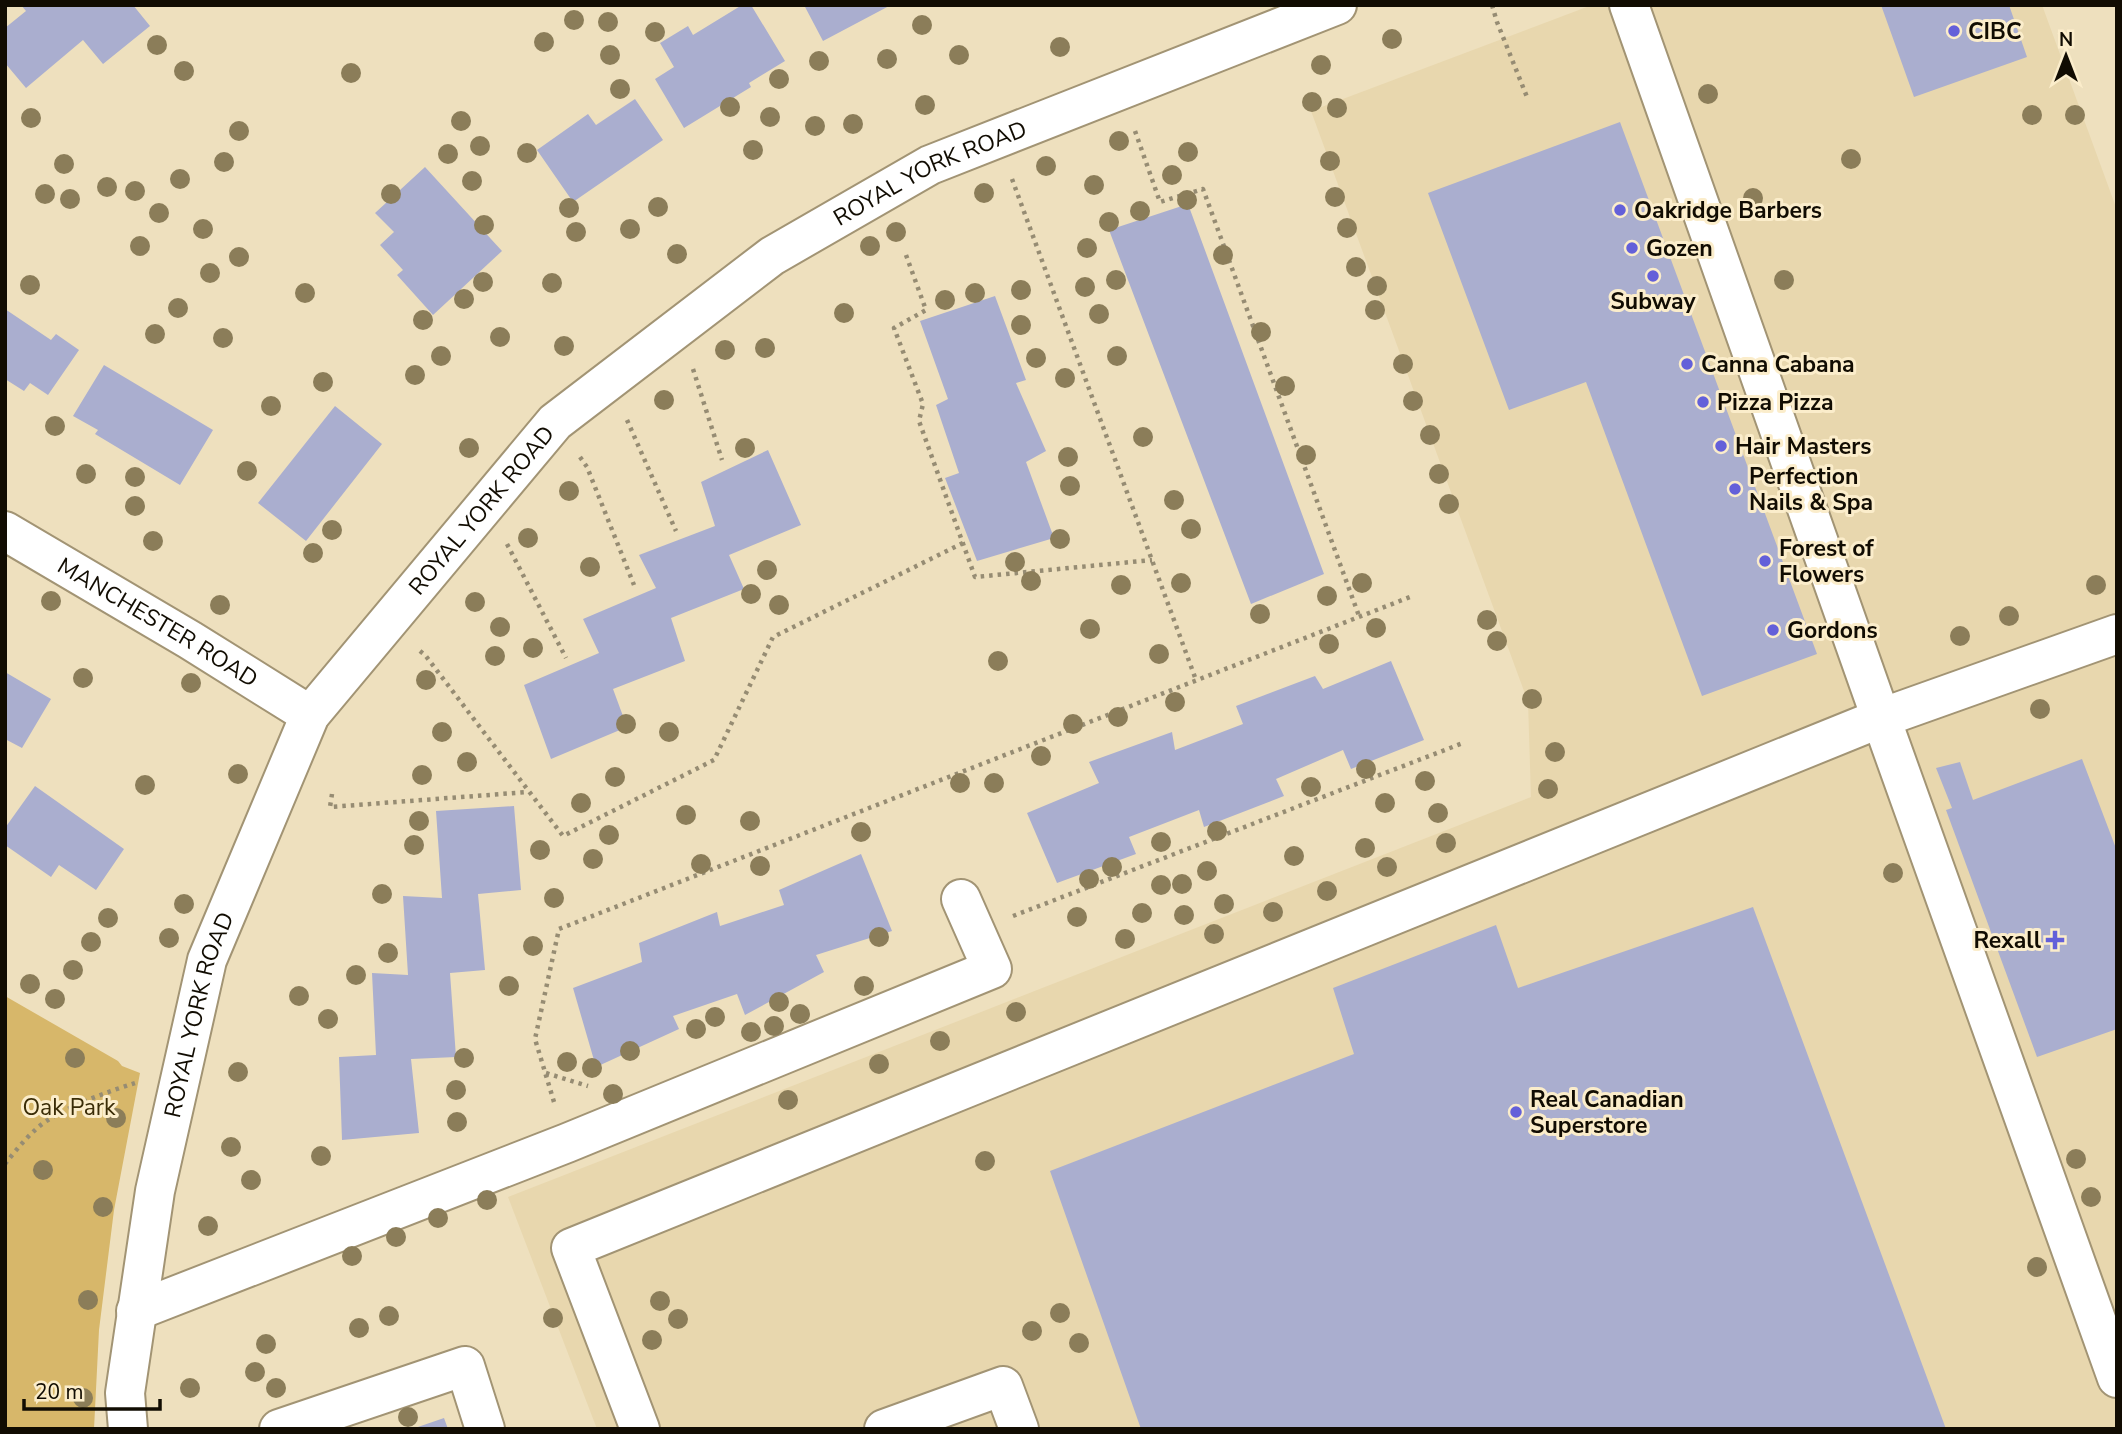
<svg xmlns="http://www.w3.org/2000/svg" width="2122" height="1434" font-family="'Nunito Sans',sans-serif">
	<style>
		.built { fill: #e8d7ae }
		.green { fill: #d7b76a }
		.building { fill: #aaaecf }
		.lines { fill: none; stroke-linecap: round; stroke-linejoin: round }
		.minor-casing { stroke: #a29474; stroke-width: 42 }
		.path { stroke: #968c73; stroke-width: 4.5; stroke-dasharray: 3.5 5; stroke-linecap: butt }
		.minor { stroke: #fff; stroke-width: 38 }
		.tree { fill: #8b7d59 }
		.poi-dot { fill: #6460d9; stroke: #fbedcb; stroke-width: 2.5 }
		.labels { text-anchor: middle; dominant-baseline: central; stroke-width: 6; stroke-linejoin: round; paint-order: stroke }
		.poi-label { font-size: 23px; font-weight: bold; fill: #110c02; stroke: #fbedcb; text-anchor: start }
		.street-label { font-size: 23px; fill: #110c02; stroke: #fbedcb }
		.park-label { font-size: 23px; fill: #3a2c07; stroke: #fbedcb }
	</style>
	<rect width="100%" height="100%" fill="#eee0be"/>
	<!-- built -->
	<path class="built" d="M1592,5H2042L2117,210V1429H597L508,1197L1531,797L1528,702L1311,111Z"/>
	<!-- green -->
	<path class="green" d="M5,996L118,1061L122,1066L140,1073L114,1210L99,1330L94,1429H5Z"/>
	<!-- building -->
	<path class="building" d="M21,5H133L150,26L103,64L83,40L26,88L5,63V28L26,11Z
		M742,5H751L785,61L749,83L751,87L684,128L655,79L674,67L660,43L688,26L693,35Z
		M804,5H891L823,41Z
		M1881,5H2009L2027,57L1914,97Z
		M635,99L663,140L573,202L537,150L588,114L596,125Z
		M1620,122L1817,654L1702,696L1586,382L1509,410L1428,193Z
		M425,167L502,251L433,315L397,275L403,270L380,245L394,232L375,213Z
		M1188,204L1324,574L1251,604L1109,230Z
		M995,296L1026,380L1016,383L1046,451L1026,462L1054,538L977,561L945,478L959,473L936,405L948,399L920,321Z
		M5,309L51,340L56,334L79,350L48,395L30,383L24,391L5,379Z
		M104,365L213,430L180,485L95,434L98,430L73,416Z
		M335,406L382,444L306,541L258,503Z
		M768,450L801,525L729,555L744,589L671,618L685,661L613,689L627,727L551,759L524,685L599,653L583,619L656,588L639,555L715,526L701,482Z
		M1391,661L1424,740L1351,769L1343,750L1276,779L1284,796L1204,827L1199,810L1129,837L1136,854L1057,883L1027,813L1099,783L1089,762L1172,732L1175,750L1243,724L1236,706L1315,676L1323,689Z
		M5,672L51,699L22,748L5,739Z
		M2082,759L2117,851V1029L2037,1057L1946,810L1952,808L1936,768L1960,762L1973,800Z
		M35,786L124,849L96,890L59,865L51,877L5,845V828Z
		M514,806L521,890L478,894L485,970L450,973L456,1057L411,1059L419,1133L342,1140L339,1057L376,1055L372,973L408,975L403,896L442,898L436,811Z
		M861,854L892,931L816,955L824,972L745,1015L737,994L673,1016L679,1029L596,1067L573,988L642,962L639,943L717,912L720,926L784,905L779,890Z
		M1753,907L1946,1429H1141L1050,1171L1354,1054L1333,988L1496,925L1518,988Z
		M444,1418L448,1429H415V1428Z"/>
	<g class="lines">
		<defs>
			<g id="minor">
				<path d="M1629,5L1881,718L2117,1378"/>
				<path id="s1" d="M5,531L190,640L310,715"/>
				<path d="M136,1311L567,1143L992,969L961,899"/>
				<path id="s2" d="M128,1429L125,1393L155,1191L207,960L310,715L555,422L772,256L930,165L1337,5"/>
				<path d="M279,1429L465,1366L485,1429"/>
				<path d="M640,1429L571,1248L1881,718L2117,634"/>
				<path d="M884,1429L1003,1386L1019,1429"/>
			</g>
		</defs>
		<!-- minor casing -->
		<use href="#minor" class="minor-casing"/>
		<!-- path -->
		<path class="path" d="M1492,5L1497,22L1527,97
			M1135,131L1160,202L1203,189L1359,616
			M1012,179L1196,680
			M906,255L926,310L894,328L923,404L919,421L975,577L1152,560
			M693,369L722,460
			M627,420L676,531
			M580,457L587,467L634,585
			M507,544L566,658
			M420,651L425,655L563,836L714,760L773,637L963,543
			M332,794L330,807L528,792
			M1013,916L1463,743
			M546,1073L588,1086
			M554,1102L535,1039L559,929L1410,597
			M5,1164C16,1150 33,1129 48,1120C73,1104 107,1092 135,1083"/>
		<!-- minor -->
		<use href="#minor" class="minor"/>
	</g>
	<!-- trees -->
	<g class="tree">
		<circle cx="574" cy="20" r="10"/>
		<circle cx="608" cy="22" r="10"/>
		<circle cx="922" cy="25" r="10"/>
		<circle cx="655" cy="32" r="10"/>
		<circle cx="1392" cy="39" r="10"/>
		<circle cx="544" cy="42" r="10"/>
		<circle cx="157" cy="45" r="10"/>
		<circle cx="1060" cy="47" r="10"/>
		<circle cx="610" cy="55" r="10"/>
		<circle cx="959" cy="55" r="10"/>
		<circle cx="887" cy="59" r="10"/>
		<circle cx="819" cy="61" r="10"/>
		<circle cx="1321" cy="65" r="10"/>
		<circle cx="184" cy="71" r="10"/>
		<circle cx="351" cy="73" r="10"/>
		<circle cx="779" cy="79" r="10"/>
		<circle cx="620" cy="89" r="10"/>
		<circle cx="1708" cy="94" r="10"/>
		<circle cx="1312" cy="102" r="10"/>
		<circle cx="925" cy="105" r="10"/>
		<circle cx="730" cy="107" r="10"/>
		<circle cx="1337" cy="108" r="10"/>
		<circle cx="2032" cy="115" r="10"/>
		<circle cx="2075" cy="115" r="10"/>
		<circle cx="770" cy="117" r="10"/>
		<circle cx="31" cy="118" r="10"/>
		<circle cx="461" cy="121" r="10"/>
		<circle cx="853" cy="124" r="10"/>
		<circle cx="815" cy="126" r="10"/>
		<circle cx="239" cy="131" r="10"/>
		<circle cx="1119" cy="141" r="10"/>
		<circle cx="480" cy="146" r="10"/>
		<circle cx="753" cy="150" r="10"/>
		<circle cx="1188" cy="152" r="10"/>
		<circle cx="527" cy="153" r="10"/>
		<circle cx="448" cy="154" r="10"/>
		<circle cx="1851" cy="159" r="10"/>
		<circle cx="1330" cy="161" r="10"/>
		<circle cx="224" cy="162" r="10"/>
		<circle cx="64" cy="164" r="10"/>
		<circle cx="1046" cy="166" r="10"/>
		<circle cx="1172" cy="175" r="10"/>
		<circle cx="180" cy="179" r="10"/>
		<circle cx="472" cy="181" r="10"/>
		<circle cx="1094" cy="185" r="10"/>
		<circle cx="107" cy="187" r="10"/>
		<circle cx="135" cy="191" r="10"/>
		<circle cx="984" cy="193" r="10"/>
		<circle cx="45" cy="194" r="10"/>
		<circle cx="391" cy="194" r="10"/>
		<circle cx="1335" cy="197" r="10"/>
		<circle cx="1753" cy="198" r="10"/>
		<circle cx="70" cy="199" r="10"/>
		<circle cx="1187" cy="200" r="10"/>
		<circle cx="658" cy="207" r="10"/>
		<circle cx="569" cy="208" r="10"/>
		<circle cx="1140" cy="211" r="10"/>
		<circle cx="159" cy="213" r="10"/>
		<circle cx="1109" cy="222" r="10"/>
		<circle cx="484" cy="225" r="10"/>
		<circle cx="1347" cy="228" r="10"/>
		<circle cx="203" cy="229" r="10"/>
		<circle cx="630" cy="229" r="10"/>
		<circle cx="576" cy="232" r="10"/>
		<circle cx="896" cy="232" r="10"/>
		<circle cx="140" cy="246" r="10"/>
		<circle cx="870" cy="246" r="10"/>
		<circle cx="1087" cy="248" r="10"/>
		<circle cx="677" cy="254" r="10"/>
		<circle cx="1223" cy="255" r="10"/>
		<circle cx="239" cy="257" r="10"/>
		<circle cx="1356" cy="267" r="10"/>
		<circle cx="210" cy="273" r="10"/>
		<circle cx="1116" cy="280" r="10"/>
		<circle cx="1784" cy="280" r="10"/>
		<circle cx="483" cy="282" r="10"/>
		<circle cx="552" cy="283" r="10"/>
		<circle cx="30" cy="285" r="10"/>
		<circle cx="1377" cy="286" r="10"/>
		<circle cx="1085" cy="287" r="10"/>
		<circle cx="1021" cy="290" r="10"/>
		<circle cx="305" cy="293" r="10"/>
		<circle cx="975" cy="293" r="10"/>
		<circle cx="464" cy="299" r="10"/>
		<circle cx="945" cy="300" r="10"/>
		<circle cx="178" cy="308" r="10"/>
		<circle cx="1375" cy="310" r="10"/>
		<circle cx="844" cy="313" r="10"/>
		<circle cx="1099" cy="314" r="10"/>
		<circle cx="423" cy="320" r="10"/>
		<circle cx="1021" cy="325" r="10"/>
		<circle cx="1261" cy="332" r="10"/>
		<circle cx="155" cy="334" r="10"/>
		<circle cx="500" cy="337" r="10"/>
		<circle cx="223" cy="338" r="10"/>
		<circle cx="564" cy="346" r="10"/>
		<circle cx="765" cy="348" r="10"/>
		<circle cx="725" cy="350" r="10"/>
		<circle cx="441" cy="356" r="10"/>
		<circle cx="1117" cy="356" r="10"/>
		<circle cx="1036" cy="358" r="10"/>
		<circle cx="1403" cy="364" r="10"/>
		<circle cx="415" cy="375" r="10"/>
		<circle cx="1065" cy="378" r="10"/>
		<circle cx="323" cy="382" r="10"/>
		<circle cx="1285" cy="386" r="10"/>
		<circle cx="664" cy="400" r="10"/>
		<circle cx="1413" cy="401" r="10"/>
		<circle cx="271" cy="406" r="10"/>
		<circle cx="55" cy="426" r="10"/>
		<circle cx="1430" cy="435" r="10"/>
		<circle cx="1143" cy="437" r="10"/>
		<circle cx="469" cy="448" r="10"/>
		<circle cx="745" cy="448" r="10"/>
		<circle cx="1306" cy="455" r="10"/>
		<circle cx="1068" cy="457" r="10"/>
		<circle cx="247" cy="471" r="10"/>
		<circle cx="86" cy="474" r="10"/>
		<circle cx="1439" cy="474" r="10"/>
		<circle cx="135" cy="477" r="10"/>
		<circle cx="1070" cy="486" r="10"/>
		<circle cx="569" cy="491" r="10"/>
		<circle cx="1174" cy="500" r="10"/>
		<circle cx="1449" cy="504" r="10"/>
		<circle cx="135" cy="506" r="10"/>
		<circle cx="1191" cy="529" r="10"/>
		<circle cx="332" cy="530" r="10"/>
		<circle cx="528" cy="538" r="10"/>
		<circle cx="1060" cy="539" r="10"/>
		<circle cx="153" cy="541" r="10"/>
		<circle cx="313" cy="553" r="10"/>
		<circle cx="1015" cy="562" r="10"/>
		<circle cx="590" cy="567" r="10"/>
		<circle cx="767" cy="570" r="10"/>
		<circle cx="1031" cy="581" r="10"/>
		<circle cx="1181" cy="583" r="10"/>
		<circle cx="1362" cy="583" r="10"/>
		<circle cx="1121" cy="585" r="10"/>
		<circle cx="2096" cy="585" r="10"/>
		<circle cx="751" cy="594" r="10"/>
		<circle cx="1327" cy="596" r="10"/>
		<circle cx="51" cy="601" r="10"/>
		<circle cx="475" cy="602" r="10"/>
		<circle cx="220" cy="605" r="10"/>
		<circle cx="779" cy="605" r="10"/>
		<circle cx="1260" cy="614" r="10"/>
		<circle cx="2009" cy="616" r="10"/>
		<circle cx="1487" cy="620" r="10"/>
		<circle cx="500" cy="627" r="10"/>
		<circle cx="1376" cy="628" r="10"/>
		<circle cx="1090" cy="629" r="10"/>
		<circle cx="1960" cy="636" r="10"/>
		<circle cx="1497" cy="641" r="10"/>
		<circle cx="1329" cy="644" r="10"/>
		<circle cx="533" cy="648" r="10"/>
		<circle cx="1159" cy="654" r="10"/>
		<circle cx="495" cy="656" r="10"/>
		<circle cx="998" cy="661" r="10"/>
		<circle cx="83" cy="678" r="10"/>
		<circle cx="426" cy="680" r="10"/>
		<circle cx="191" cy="683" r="10"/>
		<circle cx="1532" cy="699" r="10"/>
		<circle cx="1175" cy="702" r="10"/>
		<circle cx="2040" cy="709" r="10"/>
		<circle cx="1118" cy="717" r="10"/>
		<circle cx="626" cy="724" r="10"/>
		<circle cx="1073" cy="724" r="10"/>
		<circle cx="442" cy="732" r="10"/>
		<circle cx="669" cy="732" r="10"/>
		<circle cx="1555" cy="752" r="10"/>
		<circle cx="1041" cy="756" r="10"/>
		<circle cx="467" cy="762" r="10"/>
		<circle cx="1366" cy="769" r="10"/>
		<circle cx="238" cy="774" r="10"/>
		<circle cx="422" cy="775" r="10"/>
		<circle cx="615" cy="777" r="10"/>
		<circle cx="1425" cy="781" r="10"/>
		<circle cx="960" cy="783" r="10"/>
		<circle cx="994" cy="783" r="10"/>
		<circle cx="145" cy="785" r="10"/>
		<circle cx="1311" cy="787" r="10"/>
		<circle cx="1548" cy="789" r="10"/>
		<circle cx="581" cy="803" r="10"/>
		<circle cx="1385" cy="803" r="10"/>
		<circle cx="1438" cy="813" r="10"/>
		<circle cx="686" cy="815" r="10"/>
		<circle cx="419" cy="821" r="10"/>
		<circle cx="750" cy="821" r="10"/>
		<circle cx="1217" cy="831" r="10"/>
		<circle cx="861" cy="832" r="10"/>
		<circle cx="609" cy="835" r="10"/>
		<circle cx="1161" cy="842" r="10"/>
		<circle cx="1446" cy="843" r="10"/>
		<circle cx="414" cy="845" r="10"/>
		<circle cx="1365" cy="848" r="10"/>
		<circle cx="540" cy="850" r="10"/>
		<circle cx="1294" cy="856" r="10"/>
		<circle cx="593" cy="859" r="10"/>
		<circle cx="701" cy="864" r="10"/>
		<circle cx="760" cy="866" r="10"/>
		<circle cx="1112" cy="867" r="10"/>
		<circle cx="1387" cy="867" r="10"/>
		<circle cx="1207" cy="871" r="10"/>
		<circle cx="1893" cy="873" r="10"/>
		<circle cx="1089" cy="879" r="10"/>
		<circle cx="1182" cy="884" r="10"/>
		<circle cx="1161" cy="885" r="10"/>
		<circle cx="1327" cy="891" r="10"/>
		<circle cx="382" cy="894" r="10"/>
		<circle cx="554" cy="898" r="10"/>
		<circle cx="184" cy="904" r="10"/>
		<circle cx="1224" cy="904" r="10"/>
		<circle cx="1273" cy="912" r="10"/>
		<circle cx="1142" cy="913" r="10"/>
		<circle cx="1184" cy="915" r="10"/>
		<circle cx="1077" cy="917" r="10"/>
		<circle cx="108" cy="918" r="10"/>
		<circle cx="1214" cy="934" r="10"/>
		<circle cx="879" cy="937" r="10"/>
		<circle cx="169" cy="938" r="10"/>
		<circle cx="1125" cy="939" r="10"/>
		<circle cx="91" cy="942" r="10"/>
		<circle cx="533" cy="946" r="10"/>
		<circle cx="388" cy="953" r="10"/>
		<circle cx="73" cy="970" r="10"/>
		<circle cx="356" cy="975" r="10"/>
		<circle cx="30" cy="984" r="10"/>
		<circle cx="509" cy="986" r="10"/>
		<circle cx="864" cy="986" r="10"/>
		<circle cx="299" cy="996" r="10"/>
		<circle cx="55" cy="999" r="10"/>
		<circle cx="779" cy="1002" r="10"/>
		<circle cx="1016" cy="1012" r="10"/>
		<circle cx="800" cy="1014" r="10"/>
		<circle cx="715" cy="1017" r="10"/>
		<circle cx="328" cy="1019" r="10"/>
		<circle cx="774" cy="1026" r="10"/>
		<circle cx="696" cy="1029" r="10"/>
		<circle cx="751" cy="1032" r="10"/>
		<circle cx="940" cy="1041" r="10"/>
		<circle cx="630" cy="1051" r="10"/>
		<circle cx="75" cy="1058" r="10"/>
		<circle cx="464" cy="1058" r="10"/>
		<circle cx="567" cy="1062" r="10"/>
		<circle cx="879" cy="1064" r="10"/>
		<circle cx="592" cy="1068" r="10"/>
		<circle cx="238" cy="1072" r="10"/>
		<circle cx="456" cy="1090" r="10"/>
		<circle cx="613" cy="1094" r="10"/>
		<circle cx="788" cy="1100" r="10"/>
		<circle cx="116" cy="1118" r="10"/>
		<circle cx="457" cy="1122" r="10"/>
		<circle cx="231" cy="1147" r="10"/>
		<circle cx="321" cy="1156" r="10"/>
		<circle cx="2076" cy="1159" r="10"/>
		<circle cx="985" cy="1161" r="10"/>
		<circle cx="43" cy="1170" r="10"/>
		<circle cx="251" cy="1180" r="10"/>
		<circle cx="2091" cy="1197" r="10"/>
		<circle cx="487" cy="1200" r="10"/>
		<circle cx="103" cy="1207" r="10"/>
		<circle cx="438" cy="1218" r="10"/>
		<circle cx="208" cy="1226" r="10"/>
		<circle cx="396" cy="1237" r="10"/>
		<circle cx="352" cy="1256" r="10"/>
		<circle cx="2037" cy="1267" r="10"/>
		<circle cx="88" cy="1300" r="10"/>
		<circle cx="660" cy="1301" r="10"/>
		<circle cx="1060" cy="1313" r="10"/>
		<circle cx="389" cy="1316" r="10"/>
		<circle cx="553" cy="1318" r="10"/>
		<circle cx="678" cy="1319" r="10"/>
		<circle cx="359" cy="1328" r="10"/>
		<circle cx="1032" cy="1331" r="10"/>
		<circle cx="652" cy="1340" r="10"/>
		<circle cx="1079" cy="1343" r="10"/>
		<circle cx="266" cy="1344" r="10"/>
		<circle cx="255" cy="1372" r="10"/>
		<circle cx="190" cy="1388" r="10"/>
		<circle cx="276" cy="1388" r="10"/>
		<circle cx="83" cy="1398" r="10"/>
		<circle cx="408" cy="1417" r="10"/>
	</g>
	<!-- markers -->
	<g class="poi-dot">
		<circle cx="1954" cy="31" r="7"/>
		<circle cx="1620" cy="210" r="7"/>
		<circle cx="1632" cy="248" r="7"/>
		<circle cx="1653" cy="276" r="7"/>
		<circle cx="1687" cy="364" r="7"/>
		<circle cx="1703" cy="402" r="7"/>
		<circle cx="1721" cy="446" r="7"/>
		<circle cx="1735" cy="489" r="7"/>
		<circle cx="1765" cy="561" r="7"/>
		<circle cx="1773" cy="630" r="7"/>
		<path d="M2051.5 929.5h7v7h7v7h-7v7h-7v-7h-7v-7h7z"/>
		<circle cx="1516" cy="1112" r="7"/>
	</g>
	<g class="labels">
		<!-- poi labels -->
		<g class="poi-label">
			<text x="1968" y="31">CIBC</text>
			<text x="1634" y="210">Oakridge Barbers</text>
			<text x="1646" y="248">Gozen</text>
			<text x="1653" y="301" text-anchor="middle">Subway</text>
			<text x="1701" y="364">Canna Cabana</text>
			<text x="1717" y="402">Pizza Pizza</text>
			<text x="1735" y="446">Hair Masters</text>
			<text x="1749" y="476">Perfection<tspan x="1749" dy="26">Nails &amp; Spa</tspan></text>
			<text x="1779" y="548">Forest of<tspan x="1779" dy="26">Flowers</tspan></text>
			<text x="1787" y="630">Gordons</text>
			<text x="2041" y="940" text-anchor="end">Rexall</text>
			<text x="1530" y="1099">Real Canadian<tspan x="1530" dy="26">Superstore</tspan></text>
		</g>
		<!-- street labels -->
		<g class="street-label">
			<text stroke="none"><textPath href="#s2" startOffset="1577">ROYAL YORK ROAD</textPath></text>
			<text stroke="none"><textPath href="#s2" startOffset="1010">ROYAL YORK ROAD</textPath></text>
			<text stroke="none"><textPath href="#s1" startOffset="178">MANCHESTER ROAD</textPath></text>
			<text stroke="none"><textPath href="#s2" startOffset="422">ROYAL YORK ROAD</textPath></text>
		</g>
		<!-- park labels -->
		<g class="park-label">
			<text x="69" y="1107">Oak Park</text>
		</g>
	</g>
	<!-- border -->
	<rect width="2122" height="1434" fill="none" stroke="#110c02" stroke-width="14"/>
	<!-- north arrow -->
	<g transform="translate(2066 56)" stroke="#fbedcb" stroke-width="5" paint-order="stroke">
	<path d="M0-5L12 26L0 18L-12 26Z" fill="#110c02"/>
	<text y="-10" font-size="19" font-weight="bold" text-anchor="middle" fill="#110c02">N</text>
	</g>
	<!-- scale -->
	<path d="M24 1399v10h136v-10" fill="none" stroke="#110c02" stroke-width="3.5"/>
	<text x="35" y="1399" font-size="21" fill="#110c02" stroke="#fbedcb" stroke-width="5" paint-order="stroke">20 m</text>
</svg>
